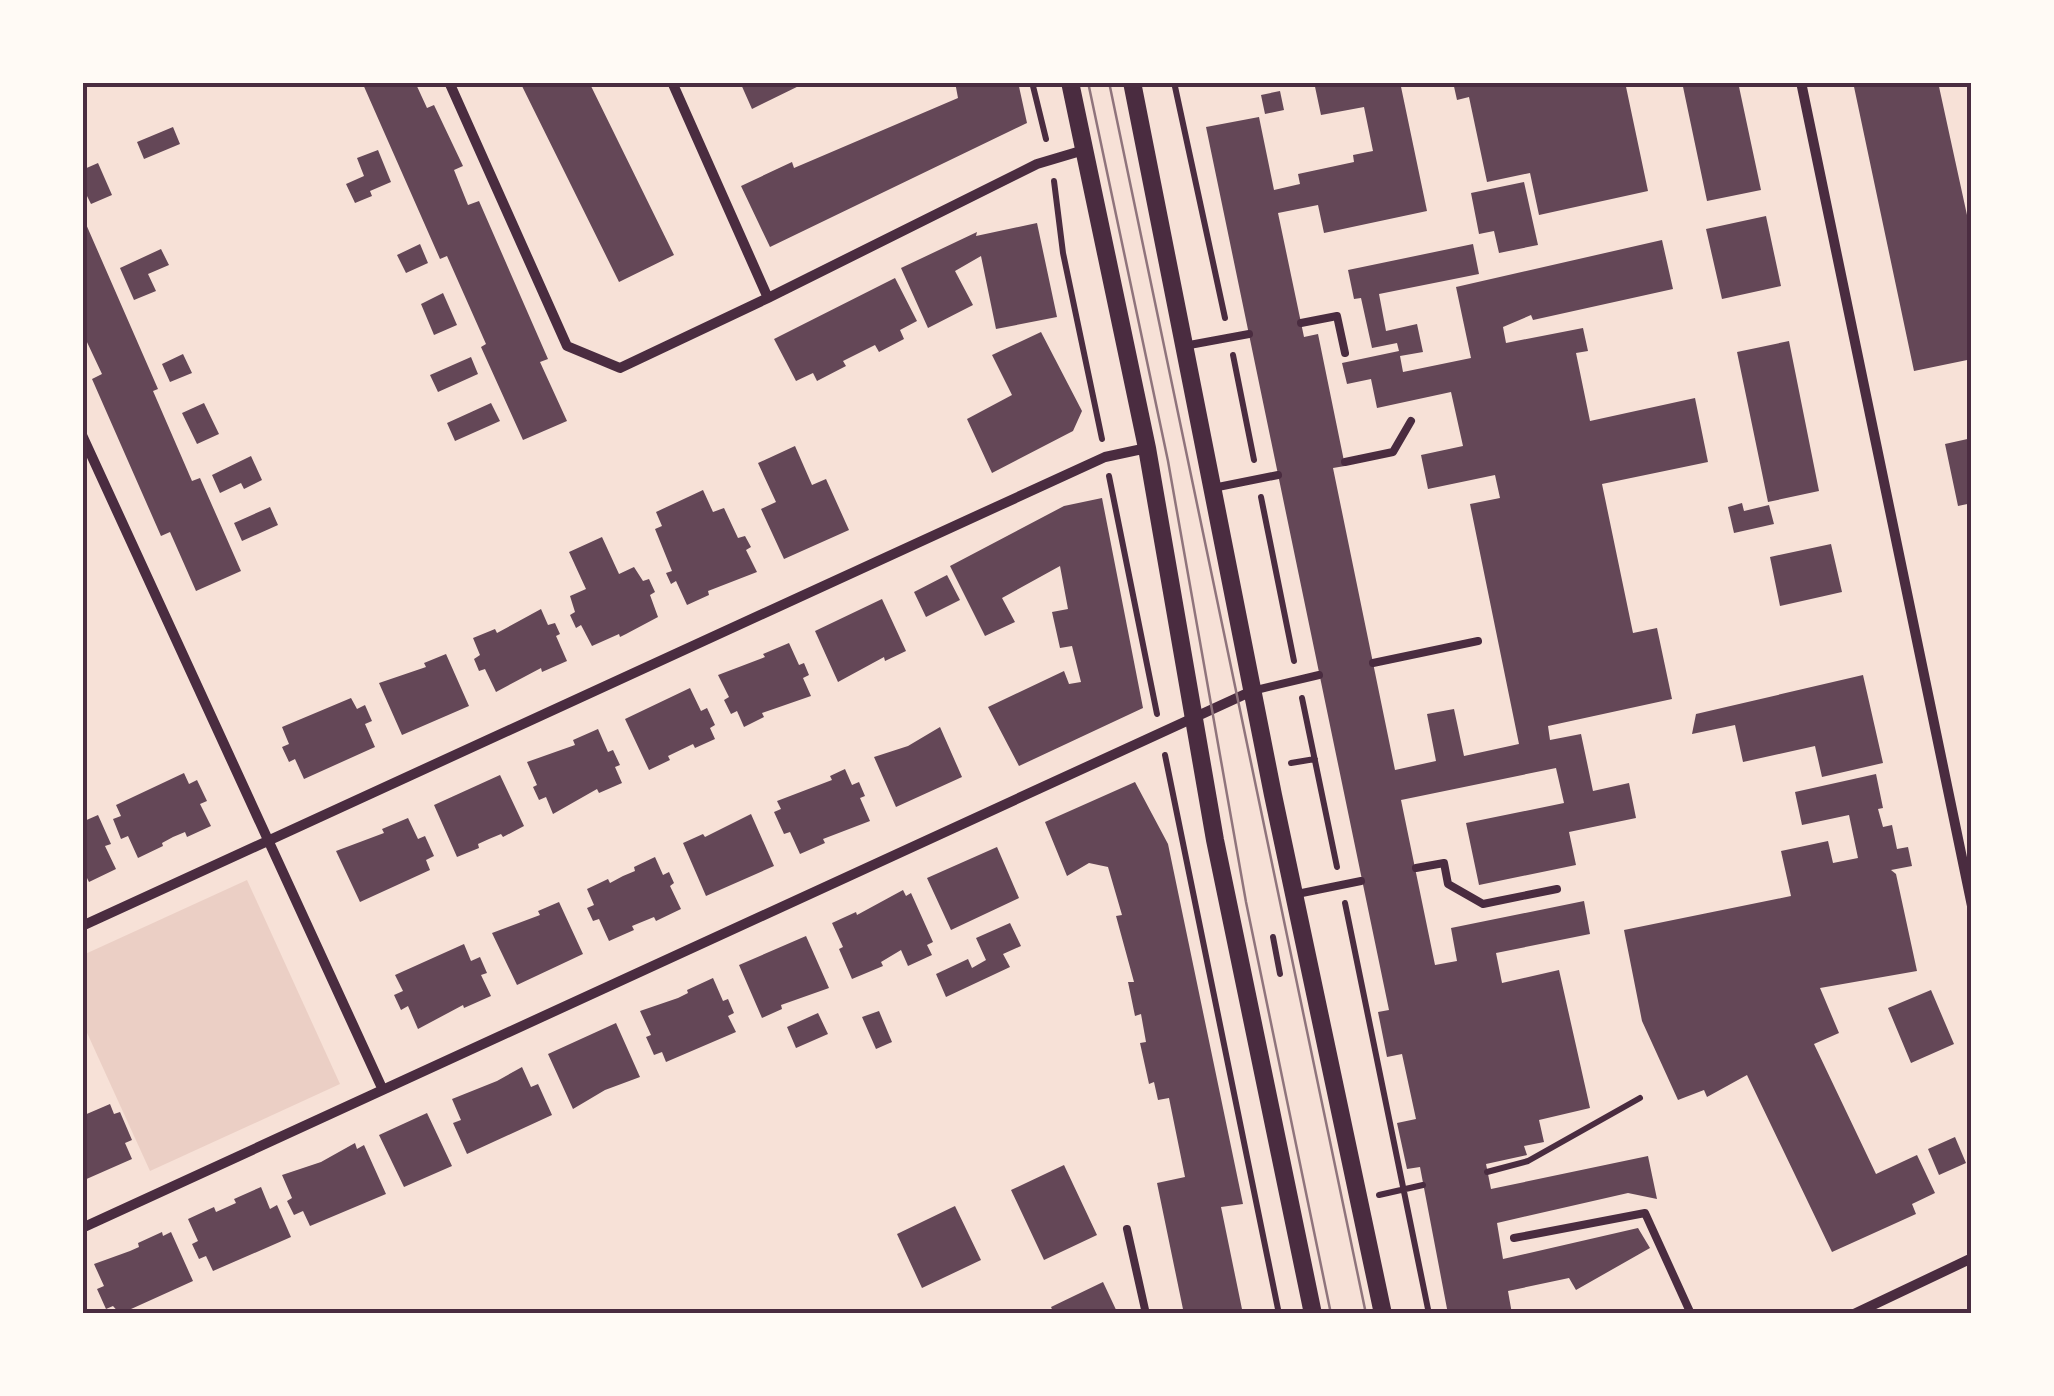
<svg xmlns="http://www.w3.org/2000/svg" width="2054" height="1396" font-family="Ubuntu,sans-serif">
	<style>
		.green { fill: #ebcfc5 }
		.building { fill: #644757 }
		.lines { fill: none; stroke-linecap: round; stroke-linejoin: round }
		.path { stroke: #4a2c40; stroke-width: 6 }
		.service { stroke: #4a2c40; stroke-width: 8 }
		.minor { stroke: #4a2c40; stroke-width: 10 }
		.tertiary { stroke: #4a2c40; stroke-width: 18 }
		.tram { stroke: #8f747c; stroke-width: 2.5 }
		.neatline { fill: none; stroke: #4a2c40; stroke-width: 4 }
	</style>
	<rect width="100%" height="100%" fill="#f7e1d7"/>
	<!-- green -->
	<path class="green" d="M247,880L340,1084L150,1171L83,1024V955Z"/>
	<!-- building -->
	<path class="building" d="M362,82H415L427,108L434,105L463,166L454,170L468,205L479,201L548,359L540,362L567,421L523,440L481,347L486,344L447,256L440,259Z
		M520,82H589L674,255L619,282Z
		M740,82H807L752,109Z
		M955,82H1018L1027,123L770,247L741,186L792,162L794,168L958,98Z
		M1314,82H1400L1427,211L1324,233L1318,205L1278,213L1304,337L1318,334L1345,466L1333,468L1395,770L1436,761L1427,714L1454,709L1464,756L1519,744L1470,504L1500,498L1495,475L1428,489L1421,455L1463,446L1451,392L1377,408L1371,379L1347,384L1342,363L1399,351L1397,343L1372,348L1361,298L1354,299L1348,270L1473,244L1479,274L1379,294L1386,331L1417,324L1423,352L1400,356L1403,372L1471,358L1456,287L1662,240L1673,289L1533,320L1531,315L1503,327L1506,343L1583,328L1588,351L1576,353L1590,421L1695,398L1708,462L1602,484L1633,633L1657,628L1672,699L1548,726L1550,740L1581,734L1593,791L1629,783L1636,818L1569,832L1576,865L1479,885L1466,823L1564,803L1556,768L1401,800L1435,965L1457,961L1451,928L1584,901L1590,934L1496,953L1502,983L1559,970L1590,1108L1539,1120L1544,1142L1524,1146L1527,1155L1486,1164L1491,1189L1648,1156L1657,1199L1628,1193L1497,1223L1503,1259L1638,1228L1650,1248L1576,1290L1569,1278L1508,1291L1512,1314H1448L1420,1167L1407,1169L1397,1123L1416,1119L1402,1054L1387,1057L1378,1012L1389,1010L1206,127L1259,117L1274,190L1300,184L1298,174L1354,162L1353,155L1373,151L1364,107L1321,115Z
		M1453,82H1625L1648,191L1539,215L1530,173L1487,182L1469,97L1457,100Z
		M1682,82H1738L1761,190L1707,201Z
		M1853,82H1938L1972,238V359L1914,371Z
		M1280,91L1284,110L1265,114L1261,95Z
		M173,127L180,144L144,159L137,142Z
		M378,150L391,182L370,191L372,196L355,203L346,184L364,176L357,158Z
		M98,163L112,195L91,204L82,186V170Z
		M1524,182L1538,245L1499,253L1494,231L1479,234L1471,193Z
		M82,215L158,389L153,391L192,481L200,478L241,571L196,591L170,532L161,536L92,379L102,374L86,340L82,341Z
		M1766,216L1781,286L1722,299L1706,229Z
		M1037,223L1057,317L996,329L981,256L955,271L973,305L928,328L901,268L977,232L976,236Z
		M420,244L428,263L406,273L397,255Z
		M161,249L169,265L148,274L156,291L134,300L120,268Z
		M895,278L917,321L900,330L904,339L879,352L875,345L843,361L846,366L817,381L813,373L796,381L774,339Z
		M443,293L457,325L434,335L421,304Z
		M1041,332L1082,411L1073,431L992,473L967,419L1012,395L992,355Z
		M1789,341L1819,491L1768,502L1737,352Z
		M183,354L192,373L170,382L162,364Z
		M471,357L478,374L438,392L430,375Z
		M204,403L219,434L197,444L182,413Z
		M491,403L500,421L455,441L447,423Z
		M1972,438V503L1958,506L1945,444Z
		M795,446L812,485L826,479L849,530L784,559L761,509L776,502L758,463Z
		M251,456L262,480L244,489L241,483L220,493L212,475Z
		M703,490L713,512L724,508L738,538L745,536L751,547L746,550L757,572L708,591L709,595L687,605L676,581L671,584L666,573L672,571L655,529L662,526L656,512Z
		M1102,498L1143,708L1019,766L988,707L1064,671L1069,684L1081,682L1072,646L1060,648L1052,612L1068,609L1060,566L1002,598L1015,622L985,636L950,566L1064,506Z
		M1742,503L1744,511L1769,505L1774,524L1734,533L1728,507Z
		M270,507L278,525L242,541L234,523Z
		M602,537L619,574L634,567L643,581L649,579L655,592L650,595L658,617L626,634L620,637L619,634L592,646L581,625L576,628L570,615L575,612L570,596L586,589L569,552Z
		M1831,544L1842,592L1780,606L1770,557Z
		M947,575L960,600L926,617L914,592Z
		M882,599L906,651L885,661L884,657L838,682L815,631Z
		M541,609L548,625L555,623L560,634L556,636L567,661L542,672L541,668L496,692L485,669L479,671L474,659L480,655L473,638L495,629L497,633Z
		M789,643L799,665L804,663L809,675L803,678L811,696L762,713L764,717L744,727L737,711L731,714L724,700L729,697L718,675L765,657L763,654Z
		M446,654L469,706L402,735L379,683L426,667L424,663Z
		M1863,675L1883,763L1822,777L1815,746L1743,762L1735,725L1692,734L1696,714Z
		M690,688L701,711L707,708L715,725L710,728L715,739L695,748L693,744L668,756L670,760L649,770L625,719Z
		M351,698L357,709L365,705L372,721L365,724L375,747L304,779L295,759L289,762L282,747L289,744L282,727Z
		M940,727L962,777L896,807L874,757L908,746Z
		M598,729L608,752L613,750L620,765L615,767L622,783L599,793L597,789L553,814L546,797L539,800L533,787L537,785L527,762L575,745L573,740Z
		M845,769L852,785L859,782L865,796L860,798L870,821L823,839L825,843L800,854L790,832L784,834L774,812L781,809L777,801L832,780L830,776Z
		M184,773L189,784L197,780L207,801L200,804L211,826L187,837L185,832L173,837L162,843L163,846L138,858L128,836L121,839L113,819L121,816L116,805Z
		M1876,774L1883,808L1878,809L1883,827L1892,825L1897,849L1908,847L1912,866L1891,870L1896,874L1917,971L1820,988L1839,1033L1814,1044L1876,1174L1917,1155L1935,1193L1912,1204L1916,1214L1832,1252L1747,1075L1707,1097L1704,1090L1678,1100L1642,1021L1624,930L1791,896L1781,851L1828,841L1833,863L1858,858L1849,815L1802,825L1795,792Z
		M500,775L524,826L503,837L501,834L489,839L478,844L479,848L457,857L434,805Z
		M1135,782L1168,844L1243,1204L1221,1207L1243,1314H1184L1157,1183L1185,1177L1169,1098L1158,1100L1154,1082L1149,1084L1140,1043L1146,1042L1141,1014L1135,1016L1128,982H1134L1116,916L1122,915L1108,867L1089,863L1067,876L1045,822Z
		M751,814L774,866L706,896L683,843L703,834L705,837Z
		M98,815L111,844L105,846L116,869L89,882L87,878L82,880V822Z
		M408,818L418,839L425,836L434,856L426,860L430,870L360,902L336,851L384,833L382,829Z
		M997,847L1019,898L951,930L927,878Z
		M655,857L663,875L669,872L674,883L670,886L681,909L656,921L654,917L632,926L634,930L609,941L599,919L593,921L587,908L594,905L587,889L608,879L610,883L623,876L635,871L634,867Z
		M903,890L906,896L911,893L933,942L927,945L932,955L908,966L901,950L881,962L883,966L852,979L839,949L843,947L832,923L856,912L857,915Z
		M559,902L583,954L517,985L492,933L540,915L538,911Z
		M1010,923L1021,946L1003,954L1010,967L946,997L936,974L968,959L972,968L986,960L976,938Z
		M806,936L829,988L781,1005L782,1009L762,1018L739,965Z
		M464,944L471,961L480,957L487,973L481,975L491,996L464,1008L463,1005L418,1029L408,1006L401,1010L394,995L403,991L395,975Z
		M713,978L723,1001L728,999L734,1013L728,1016L736,1032L666,1062L662,1052L654,1055L646,1037L651,1035L640,1011L678,998L688,993L687,990Z
		M1931,990L1954,1044L1911,1063L1888,1008Z
		M879,1011L892,1042L876,1049L862,1017Z
		M818,1013L828,1034L796,1048L787,1027Z
		M616,1023L640,1077L605,1090L573,1109L548,1054Z
		M522,1067L531,1087L538,1084L552,1115L467,1154L453,1123L461,1120L452,1099L497,1081Z
		M110,1104L114,1114L120,1112L132,1140L125,1143L132,1159L82,1181V1116Z
		M427,1113L452,1166L404,1187L379,1135Z
		M1955,1137L1966,1163L1939,1175L1928,1149Z
		M355,1143L357,1149L364,1145L386,1194L310,1226L303,1211L294,1215L287,1201L292,1198L282,1175L321,1162Z
		M1064,1165L1097,1235L1044,1260L1011,1190Z
		M261,1187L270,1209L277,1205L291,1237L213,1271L206,1256L199,1259L192,1244L198,1241L188,1219L214,1207L216,1212L236,1203L234,1199Z
		M955,1206L981,1260L922,1288L897,1234Z
		M162,1232L163,1236L171,1232L193,1281L120,1314L113,1306L106,1309L97,1289L104,1286L94,1264L130,1251L139,1247L138,1243Z
		M1103,1282L1118,1314H1054L1051,1307Z"/>
	<g class="lines">
		<!-- path -->
		<path class="path" d="M1032,82L1046,139
			M1174,82L1225,318
			M1054,181L1063,253L1102,439
			M1233,355L1254,460
			M1109,476L1157,714
			M1261,497L1294,661
			M1302,698L1337,867
			M1165,755L1279,1314
			M1291,763L1315,759
			M1345,903L1429,1314
			M1273,937L1280,974
			M1487,1172L1528,1161L1640,1098
			M1379,1195L1423,1185"/>
		<!-- service -->
		<path class="service" d="M1301,323L1337,316L1345,353
			M1184,346L1249,334
			M1345,462L1393,452L1411,421
			M1213,488L1278,475
			M1373,663L1478,641
			M1252,691L1319,675
			M1416,868L1444,863L1448,884L1483,904L1557,889
			M1297,894L1361,881
			M1127,1229L1146,1314
			M1514,1238L1645,1213L1691,1314"/>
		<!-- minor -->
		<path class="minor" d="M449,82L567,346L620,368L768,298L1037,164L1084,150
			M672,82L768,298
			M1801,82L1972,906
			M82,435L382,1088
			M82,926L1105,457L1147,448
			M82,1228L1252,691
			M1854,1314L1972,1258"/>
		<!-- tertiary -->
		<path class="tertiary" d="M1070,82L1147,448L1215,840L1313,1314
			M1132,82L1273,795L1383,1314"/>
		<!-- tram -->
		<path class="tram" d="M1088,82L1168,461L1246,902L1331,1314
			M1109,82L1366,1314"/>
	</g>
	<!-- border -->
	<rect width="2054" height="1396" fill="none" stroke="#fffaf5" stroke-width="170"/>
	<rect x="85" y="85" width="1884" height="1226" class="neatline"/>
</svg>
